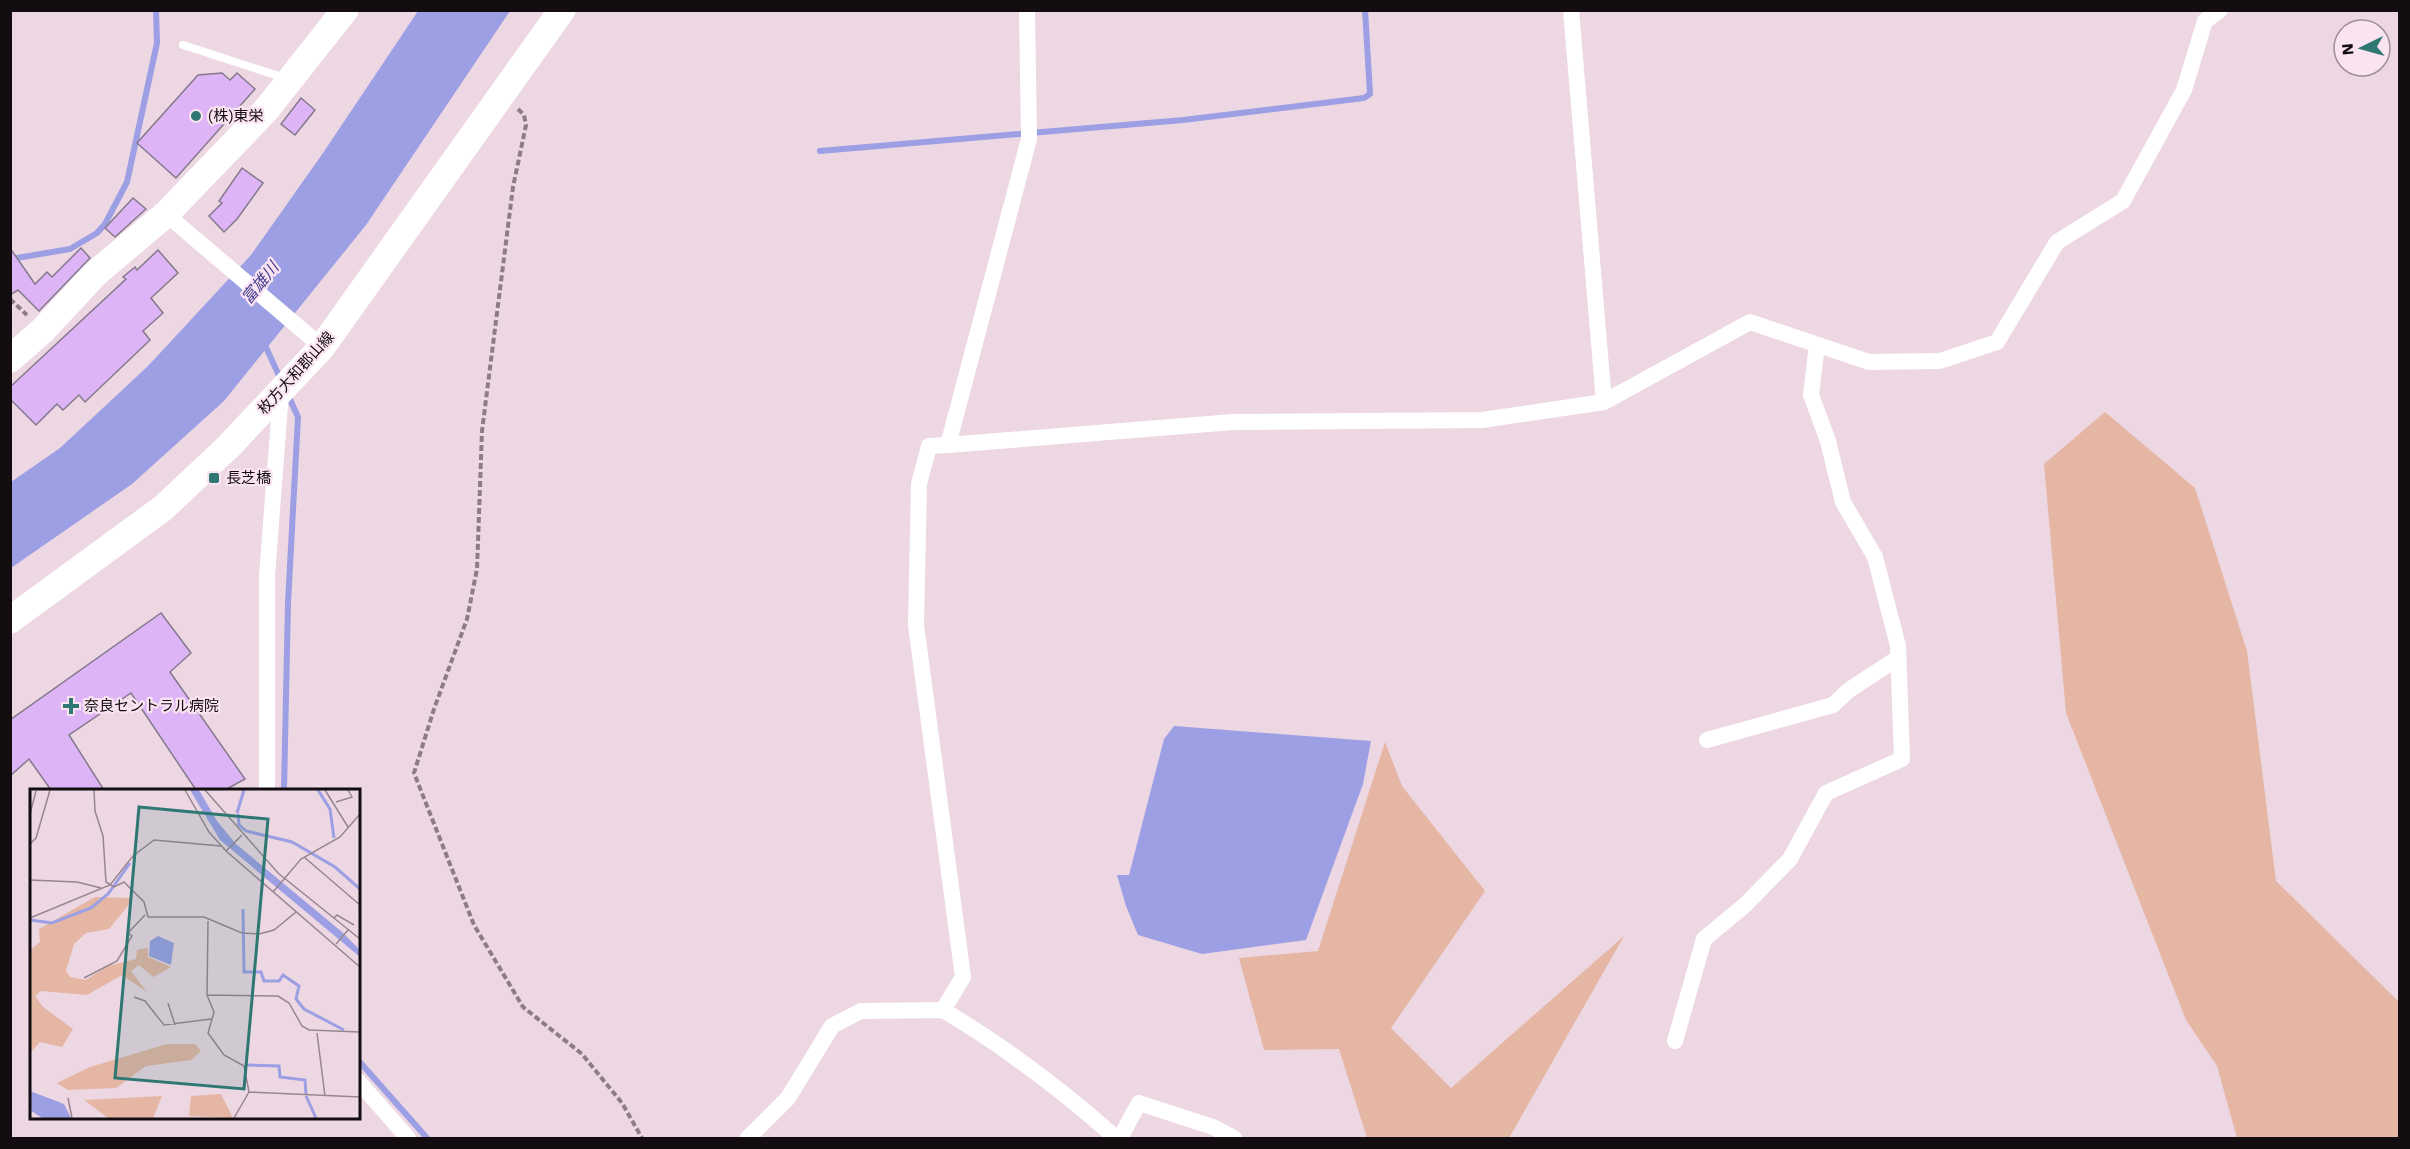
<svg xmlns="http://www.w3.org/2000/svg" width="2410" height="1149" font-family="'Work Sans','Noto Sans JP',sans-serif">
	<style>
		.green { fill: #e4b6a3 }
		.water { fill: #9c9fe4 }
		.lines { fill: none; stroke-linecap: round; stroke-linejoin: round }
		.stream { stroke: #9c9fe4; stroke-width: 6 }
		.building { fill: #ddb5f6; stroke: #84798b; stroke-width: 1.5 }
		.path { stroke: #8c7d85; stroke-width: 4; stroke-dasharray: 6 3; stroke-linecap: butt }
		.lane { stroke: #fff; stroke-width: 8 }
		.street { stroke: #fff; stroke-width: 16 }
		.primary { stroke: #fff; stroke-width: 27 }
		.poi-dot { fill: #2e7772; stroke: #fae4f1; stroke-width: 2 }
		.labels { text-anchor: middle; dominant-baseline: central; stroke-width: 4.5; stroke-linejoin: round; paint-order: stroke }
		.poi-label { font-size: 15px; fill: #130c10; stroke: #fae4f1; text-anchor: start }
		.street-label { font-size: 15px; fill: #130c10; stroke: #fae4f1 }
		.water-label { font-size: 16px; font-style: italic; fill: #454192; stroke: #fae4f1 }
		.inset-river { fill: none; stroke: #9c9fe4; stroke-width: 3 }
		.inset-road { fill: none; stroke: #96868f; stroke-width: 1.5 }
		.view { fill: #2e7772; fill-opacity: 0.15; stroke: #2e7772; stroke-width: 3 }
		.inset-edge { fill: none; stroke: #130c10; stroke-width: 3 }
	</style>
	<rect width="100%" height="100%" fill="#edd7e3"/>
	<!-- green -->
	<path class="green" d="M2105,412L2195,488L2247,651L2276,881L2399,1002V1138H2237L2217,1066L2186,1020L2066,713L2044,464Z
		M1385,742L1402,786L1485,891L1391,1028L1451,1088L1624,936L1509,1138H1367L1339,1049L1264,1050L1239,958L1318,951Z"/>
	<!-- water -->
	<path class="water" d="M418,11H510L366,225L224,401L132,484L11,568V482L60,448L148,366L251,255L323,153Z
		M1174,726L1371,741L1363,784L1306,940L1202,954L1138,935L1126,906L1117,875H1129L1164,739Z"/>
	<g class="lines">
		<!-- stream -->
		<path class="stream" d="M820,151L1183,120L1364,98L1370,94L1365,10
			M11,259L70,249L97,233L105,224L127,182L157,43L156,10
			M264,343L281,380
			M284,790L288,603L298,417L288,395
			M358,1060L427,1138"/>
	</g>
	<!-- building -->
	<path class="building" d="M222,73L230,80L237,73L255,89L176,178L137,143L198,75Z
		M301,98L315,110L295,135L281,124Z
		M242,168L263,183L237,219L224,232L209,216L222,203L219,201Z
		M133,198L146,209L115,237L105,228Z
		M10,248L35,284L47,272L52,277L81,248L90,258L39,311L18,290L10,295Z
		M158,250L178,273L151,298L163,313L143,331L150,340L85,402L79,395L63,410L57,404L36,425L10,399V387L126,279L123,277L135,267L137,270Z
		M161,613L191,653L170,672L245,779L225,790H196L131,693L69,735L104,790H51L29,759L10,776V720Z"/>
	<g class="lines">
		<!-- path -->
		<path class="path" d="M518,109L524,115L526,125L513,187L482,431L477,569L467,619L434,709L414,773L474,925L523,1007L582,1054L622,1103L642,1138
			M10,299L27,315"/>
		<!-- lane -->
		<path class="lane" d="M183,45L285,78"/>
		<!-- street -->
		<path class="street" d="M1571,10L1604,402
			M166,214L322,347
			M948,445L1233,422L1482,420L1604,402L1750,322L1869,362L1940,361L1997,342L2057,242L2123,201L2184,90L2205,21L2220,10
			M1707,740L1833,705L1849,690L1898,658
			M267,790V576L281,392
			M943,1010C1005,1047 1062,1090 1116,1138
			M1675,1041L1704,939L1745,905L1790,859L1826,793L1902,759L1898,646L1875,557L1843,502L1828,441L1811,395L1817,345
			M358,1081L408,1138
			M748,1138L788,1098L832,1026L861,1011L943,1010L963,977L916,625L919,484L929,446L948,445L1029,139L1027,10
			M1120,1138L1139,1103L1213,1127L1234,1138"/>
		<!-- primary -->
		<path class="primary" d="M10,359L43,330L95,274L166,214L266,110L345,10
			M10,620L163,508L228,447L322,347L562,10"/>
	</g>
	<!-- markers -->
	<g class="poi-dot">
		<circle cx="196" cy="116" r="6"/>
		<rect x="208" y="472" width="12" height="12" rx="3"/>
		<path d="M68 697h6v6h6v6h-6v6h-6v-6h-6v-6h6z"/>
	</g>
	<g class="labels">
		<!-- poi labels -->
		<g class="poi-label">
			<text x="208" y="116">(株)東栄</text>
			<text x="226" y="478">長芝橋</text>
			<text x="84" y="706">奈良セントラル病院</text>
		</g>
		<!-- street labels -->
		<g class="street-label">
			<text transform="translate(296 373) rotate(-48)">枚方大和郡山線</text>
		</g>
		<!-- water labels -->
		<g class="water-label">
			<text transform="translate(260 283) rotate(-51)">富雄川</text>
		</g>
	</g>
	<!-- overview -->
	<g transform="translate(30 789)">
		<rect width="330" height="330" fill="#edd7e3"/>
		<path d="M65,108L101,109V113L79,140L56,144L44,155L36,182L40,188L56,191L78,177L106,170L107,161L118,159V168L141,178L123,188L109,176L101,182L117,203L92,186L57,206L11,202L5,207L13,218L43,240L32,258L10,253L0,264V161L10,153L9,140ZM137,255H165L171,262L161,271L116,277L86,299L38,301L27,294L60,278ZM191,305L203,329L159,327L161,307ZM132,307L123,329H78L54,311Z" fill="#e4b6a3"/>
		<path d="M160,1H169L187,32L206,55L312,143L330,161V168L190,51ZM128,147L144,154L141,176L119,167L120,152ZM0,302L34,315L41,329H12L0,321Z" fill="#9c9fe4"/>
		<path class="inset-river" d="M288,1L300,20L304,49M207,24L214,1M208,25L209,36L216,42L262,53L305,78L330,100M213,120L214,183H231L234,192H249L253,186L269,197L266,210L274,220L314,241M0,131L22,134L61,119L78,105L100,74M217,276L249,277L250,288L275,291L276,305M276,307L286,329"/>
		<path class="inset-road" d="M64,1L65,22L73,47L76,93L84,98L94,93L114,113L118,128H174L212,144L229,145L244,141L266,123M155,1L179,43L196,62L330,178M175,1L248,84L330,150M295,1L318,38M306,13L322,8L318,1M0,25L6,2M0,55L6,49L20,1M196,62L212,46M274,68L330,116M0,91L47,93L71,99M243,103L271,70L310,48L330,25M0,129L80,96L103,67L124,51L191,57M304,129L307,126L324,136M178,132L177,206L184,223L178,244L194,266L214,277L219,303L330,308M306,155L318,141M54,189L87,172L102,147L98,144L115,126M177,206L248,207L259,214L272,237L279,241L330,243M104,208L115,212L134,236L181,230M138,214L145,236M287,244L295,307M38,309L42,329M204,329L219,303"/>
		<path class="view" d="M109,18L238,30L214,300L85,289Z"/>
		<rect width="330" height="330" class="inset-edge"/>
	</g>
	<!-- border -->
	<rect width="2410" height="1149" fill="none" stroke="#130c10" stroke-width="24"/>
	<!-- north arrow -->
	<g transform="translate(2362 48) rotate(265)"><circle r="28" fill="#fae4f1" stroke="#9e8e97" stroke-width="1.5"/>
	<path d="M0-4.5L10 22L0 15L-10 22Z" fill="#2e7772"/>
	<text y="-9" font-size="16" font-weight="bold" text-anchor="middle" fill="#130c10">N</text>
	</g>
</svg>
